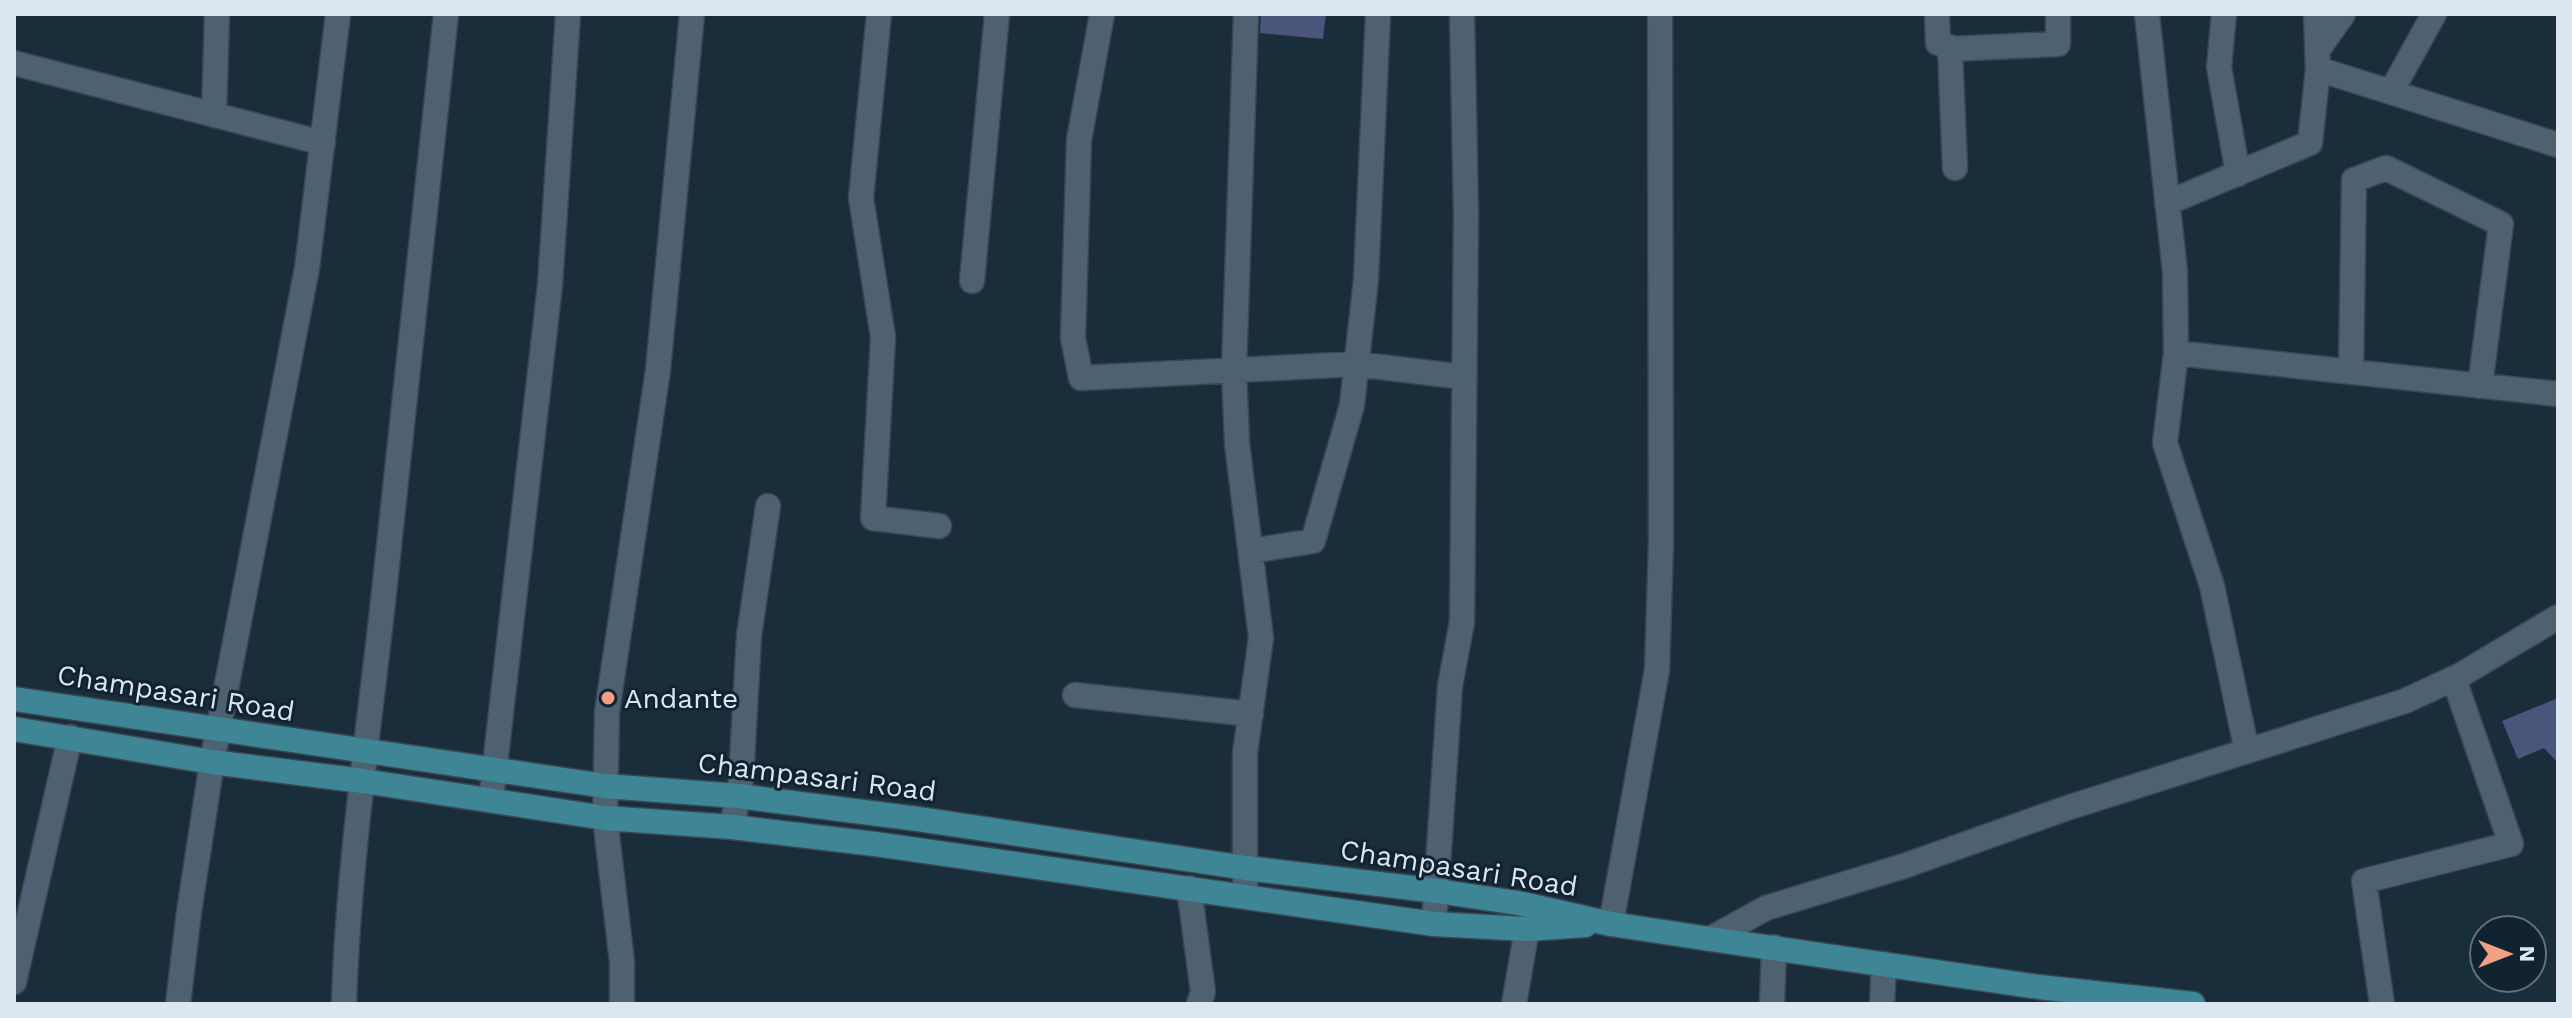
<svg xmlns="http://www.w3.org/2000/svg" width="2572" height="1018" font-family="'Work Sans',sans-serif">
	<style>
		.building { fill: #4b557c }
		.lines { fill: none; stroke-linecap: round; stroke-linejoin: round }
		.minor-casing { stroke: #384753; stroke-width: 27 }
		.major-casing { stroke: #384753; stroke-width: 27 }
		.minor { stroke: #4d6171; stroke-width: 24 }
		.major { stroke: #3e8696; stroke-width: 24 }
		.poi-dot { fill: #f39f84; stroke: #112331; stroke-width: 3 }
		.labels { text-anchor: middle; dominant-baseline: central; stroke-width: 6; stroke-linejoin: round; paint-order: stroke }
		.street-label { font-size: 28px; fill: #dbe6ef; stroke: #112331 }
		.poi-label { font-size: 28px; fill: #dbe6ef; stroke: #112331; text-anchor: start }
	</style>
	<rect width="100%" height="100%" fill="#1a2d3b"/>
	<!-- building -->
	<path class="building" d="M1261,14H1326L1323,39L1260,33Z
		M2558,698V763L2544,748L2518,759L2502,721Z"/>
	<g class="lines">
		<defs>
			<path id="minor" d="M879,14L861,198L883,337L873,518L939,526
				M1102,14L1079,140L1073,338L1081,378L1356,364L1464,377
				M1937,14L1938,43L1955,49
				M2147,14L2175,272L2176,353L2165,443L2212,586L2247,751
				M2224,14L2219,67L2238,174
				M2316,14L2318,69L2558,145
				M2317,51L2343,14
				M14,63L323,143
				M2391,92L2434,14
				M214,115L217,14
				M1955,168L1950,49L2058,44V14
				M2167,203L2310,143L2318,69
				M972,281L997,14
				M2176,353L2558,394
				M2351,372L2354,180L2386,168L2501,224L2480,386
				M1251,551L1313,541L1352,405L1366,279L1378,14
				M1075,695L1251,714
				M491,800L550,285L568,14
				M732,827L741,780L749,636L768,506
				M1189,888L1203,992L1199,1004
				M1245,896V753L1261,638L1237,443L1234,370L1246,14
				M1434,924L1450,686L1462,622L1466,215L1462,14
				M1611,924L1657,670L1661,543L1660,14
				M1710,939L1766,908L1904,866L2067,808L2405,701L2459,676L2558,617
				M14,982L70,737
				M178,1004L189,912L212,762L307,268L338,14
				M344,1004C348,873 367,742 382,611C404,412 426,213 446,14
				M622,1004V962L605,818L607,712L658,370L692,14
				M1514,1004L1527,929
				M1772,1004L1774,947
				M1882,1004L1884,964
				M2382,1004L2364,881L2511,844L2454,679"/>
			<path id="major" d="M14,699L605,786L738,796L918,819L1246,868L1437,891L1518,903L1611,924L1710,939L2039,987L2193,1004
				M14,729L212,762L363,781L605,818L732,827L875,844L1434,924L1527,929L1585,925"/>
		</defs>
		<!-- minor casing -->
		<use href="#minor" class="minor-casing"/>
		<!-- major casing -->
		<use href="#major" class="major-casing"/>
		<!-- minor -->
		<use href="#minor" class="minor"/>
		<!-- major -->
		<use href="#major" class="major"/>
	</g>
	<!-- markers -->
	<circle class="poi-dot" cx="608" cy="698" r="8"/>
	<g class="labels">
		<!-- street labels -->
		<g class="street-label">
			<text transform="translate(176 693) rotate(9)">Champasari Road</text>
			<text transform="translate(817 777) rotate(7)">Champasari Road</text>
			<text transform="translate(1459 868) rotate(9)">Champasari Road</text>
		</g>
		<!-- poi labels -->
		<g class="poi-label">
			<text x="624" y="698">Andante</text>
		</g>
	</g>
	<!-- border -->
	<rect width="2572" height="1018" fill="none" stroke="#dbe6ef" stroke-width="32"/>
	<!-- north arrow -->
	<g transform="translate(2508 954) rotate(90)"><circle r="38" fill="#112331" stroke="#62717d" stroke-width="2"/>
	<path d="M0-6L14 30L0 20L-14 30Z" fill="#f39f84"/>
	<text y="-12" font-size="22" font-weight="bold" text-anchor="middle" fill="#dbe6ef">N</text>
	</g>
</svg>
